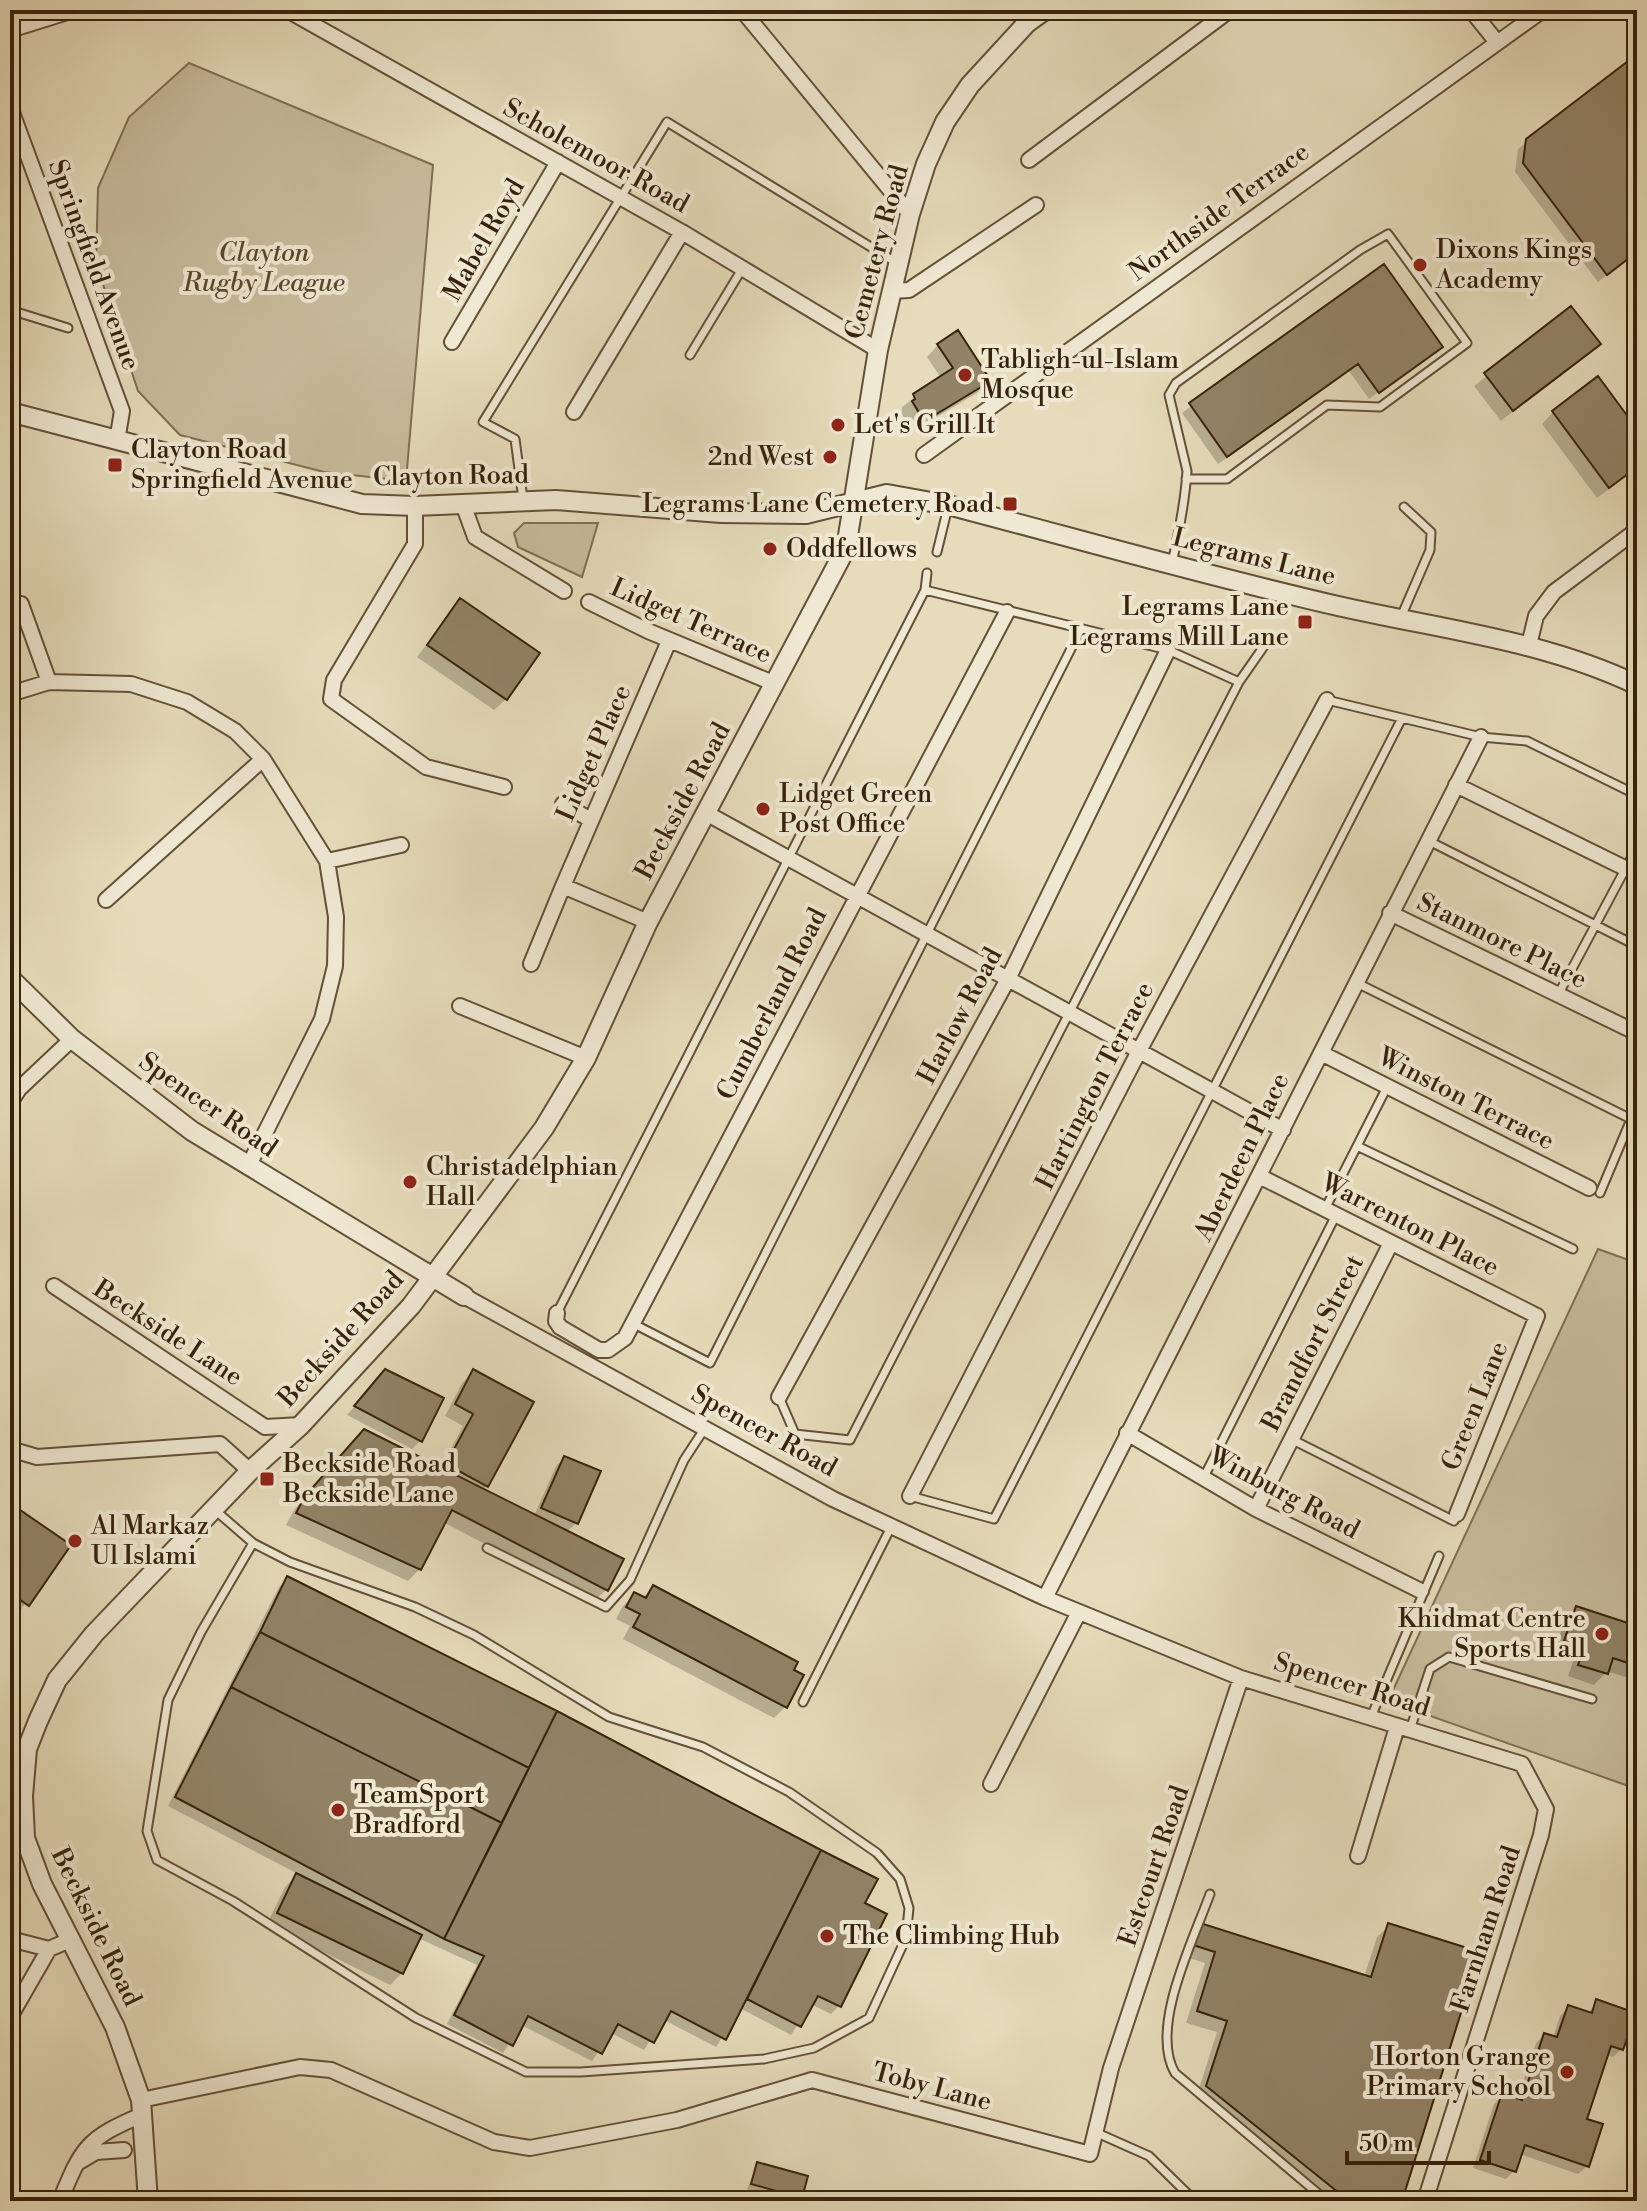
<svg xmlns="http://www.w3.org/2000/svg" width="1647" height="2211" font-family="'Libre Bodoni',serif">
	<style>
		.green { fill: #c8bc9d; stroke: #806f54; stroke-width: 2 }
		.shadow { fill: #0003 }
		.building { fill: #928367; stroke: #37220b; stroke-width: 2 }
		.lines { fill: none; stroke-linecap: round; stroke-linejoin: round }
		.service-casing { stroke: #635037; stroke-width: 11 }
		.minor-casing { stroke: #635037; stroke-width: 18 }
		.tertiary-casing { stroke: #635037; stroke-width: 22 }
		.service { stroke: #efe8d3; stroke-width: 7 }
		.minor { stroke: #efe8d3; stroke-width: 14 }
		.tertiary { stroke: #efe8d3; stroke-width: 18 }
		.poi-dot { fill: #8f2418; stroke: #efe8d3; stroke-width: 3 }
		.labels { text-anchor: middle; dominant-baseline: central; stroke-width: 8; stroke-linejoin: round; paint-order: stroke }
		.street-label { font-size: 26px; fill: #37220b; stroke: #efe8d3 }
		.poi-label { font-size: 26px; fill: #37220b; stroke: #efe8d3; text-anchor: start }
		.park-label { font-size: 26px; font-style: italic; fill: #5b4830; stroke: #efe8d3 }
	</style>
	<rect width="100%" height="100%" fill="#e6dcbb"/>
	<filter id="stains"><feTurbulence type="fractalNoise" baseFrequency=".0025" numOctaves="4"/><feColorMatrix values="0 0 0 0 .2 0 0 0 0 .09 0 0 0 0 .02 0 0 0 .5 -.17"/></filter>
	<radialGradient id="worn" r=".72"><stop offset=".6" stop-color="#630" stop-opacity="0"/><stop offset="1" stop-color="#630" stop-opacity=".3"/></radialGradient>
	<!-- green -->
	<path class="green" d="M189,63L433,165L406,481L324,472L180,435L138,391L96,263L98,188L129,117Z
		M524,523H598L582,577L518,547L514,533Z
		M1598,1249L1637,1263V1789L1388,1701Z"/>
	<!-- shadow -->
	<path class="shadow" d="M1636,58L1637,251L1598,282L1515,172L1518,149Z
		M1384,266L1441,346L1369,399L1349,371L1218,464L1182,413Z
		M1571,309L1598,344L1501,421L1474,386Z
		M938,345L989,381L977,393L918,428L915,424L910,428L902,414V407L941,378L927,357Z
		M1553,412L1637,432V468L1597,498L1542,424Z
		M460,600L506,699L494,710L417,657Z
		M474,1372L487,1486L482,1490L534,1516L556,1466L564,1458L576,1523L567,1532L606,1590L594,1601L443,1522L420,1569L408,1581L286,1525L294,1510L353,1443L440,1469L463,1426L445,1416L462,1383Z
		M377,1380L420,1441L412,1449L347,1415Z
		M10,1505L68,1546L16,1616L10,1612Z
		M288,1579L875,1880L863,1904L839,2006L831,2014L811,2004L791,2035L740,2008L716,2047L664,2020L644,2050L611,2033L592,2061L521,2025L503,2053L447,2024L477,1965L418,1938L402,1973L390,1985L267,1924L285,1887L298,1874L168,1806L279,1587Z
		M653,1587L785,1707L774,1718L623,1639L630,1626L616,1619L623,1606L635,1594L642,1598Z
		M1577,1608L1630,1626L1637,1619V1681L1607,1671L1594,1685L1568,1676L1574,1659L1554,1652L1565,1620Z
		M1200,1925L1364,1977L1377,1937L1389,1926L1400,2201H1325L1196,2098L1217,2032L1186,2023L1205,1963L1183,1956L1189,1937Z
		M1597,2002L1622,2049L1613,2057L1606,2055L1584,2120L1587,2166L1578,2174L1520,2154L1514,2171L1506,2179L1473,2168L1494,2104L1503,2095L1517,2100L1536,2043L1544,2035L1553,2038L1560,2016L1569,2007L1587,2014Z
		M758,2164L800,2197L792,2201L747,2189Z"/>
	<!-- building -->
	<path class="building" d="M1636,55L1637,252L1607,275L1523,163L1526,139Z
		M1384,264L1443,347L1379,393L1358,364L1227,457L1189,403Z
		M1571,306L1601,344L1513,411L1484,373Z
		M958,330L991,381L930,418L927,414L922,418L912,401L915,399L913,394L953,368L937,344Z
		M1598,376L1637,429V467L1609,488L1552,411Z
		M460,598L540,653L507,700L427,645Z
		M385,1369L444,1398L422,1442L354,1406Z
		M473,1369L534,1402L488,1487L446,1464L473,1414L455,1404Z
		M364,1429L624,1559L608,1591L452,1510L421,1570L296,1513L305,1496Z
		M564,1456L601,1471L578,1524L541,1508Z
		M10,1503L71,1545L29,1606L10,1593Z
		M287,1576L557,1711L529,1768L260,1632Z
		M653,1585L798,1662L794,1670L804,1675L787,1708L633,1627L640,1614L626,1607L634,1592L646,1598Z
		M1576,1606L1637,1626V1666L1613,1658L1608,1674L1578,1665L1584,1648L1564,1641Z
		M260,1632L529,1768L502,1823L231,1687Z
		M231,1687L502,1823L444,1939L175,1797Z
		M557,1711L821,1850L726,2040L671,2011L654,2043L618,2024L602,2054L528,2016L513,2046L454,2015L484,1956L444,1939Z
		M821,1850L878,1879L865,1903L887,1914L841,2007L818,1996L801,2027L747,1999Z
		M296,1873L422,1935L403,1974L277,1913Z
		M1200,1923L1371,1977L1388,1923L1480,1952L1402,2201H1349L1206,2086L1227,2021L1197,2011L1215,1952L1193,1945Z
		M1596,1999L1636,2013L1623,2050L1611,2046L1587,2119L1603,2124L1589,2167L1525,2145L1516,2172L1480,2160L1502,2093L1522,2100L1544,2033L1557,2037L1568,2005L1592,2013Z
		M757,2162L808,2176L802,2198L751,2184Z"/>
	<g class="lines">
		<defs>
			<path id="service" d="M10,310L68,328
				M690,355L742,269
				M523,499L515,439L483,422L667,122L897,263
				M937,552L948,507
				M1172,563C1179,532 1185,503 1187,471L1169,395L1176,383L1360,250L1388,234L1467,343L1380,407L1327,405L1227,479H1186
				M1401,617L1430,550L1431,532L1404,507
				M1239,682L1269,639
				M1327,700L1481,737L1527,741L1637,795
				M1429,841L1637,946
				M1357,983L1631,1119
				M1558,995L1637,847
				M1357,1146L1573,1249
				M1600,1193L1637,1105
				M1325,1209L1387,1087
				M557,1313L925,590L927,573
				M634,1324L710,1363L1081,629
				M779,1397L795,1434L850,1440L1239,682L1168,650L925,590
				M1291,1439L1454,1521L1457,1514
				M1204,1477L1336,1215
				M910,1496L994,1519L1402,718
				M216,1511L253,1543L290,1562L415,1607L474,1635L609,1717L703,1747L789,1792L877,1853L900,1879L909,1908L906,1938L869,2018L814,2048L764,2059L581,2072H526L416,2018L233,1901L157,1860L147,1831L168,1700L201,1632L253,1543
				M487,1548L606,1607L630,1580L684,1460L705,1428
				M803,1702L891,1527
				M1371,1717L1439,1556
				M1410,1730L1430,1669L1449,1657L1592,1699
				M1210,1894C1193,1941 1149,2028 1175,2073L1327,2201
				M1095,2132L1149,2156L1195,2201
				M1519,2199L1544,2201
				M1636,2201L1637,2199"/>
			<path id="minor" d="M287,10L682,232L878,350
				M742,10L910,214
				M1015,10L1027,23
				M1471,10L1496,41
				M10,30L74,10
				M10,107L122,411L117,441
				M1029,160L1230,10
				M891,291L909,290L1036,205
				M452,342L558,162
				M574,412L682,232
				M924,455L1543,10
				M463,504L475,537L564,591
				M415,506V544L334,680L331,699L426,767L504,787
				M589,602L648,631L773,683
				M21,604L49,682
				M1529,645L1536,616L1554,592L1637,530
				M10,694L49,682L131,684L187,702L235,731L263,759L327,861L336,917L335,966L322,1019L248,1167
				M1456,785L1637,874
				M563,804L591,820
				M706,813L1283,1130
				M327,861L401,845
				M106,900L263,759
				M1390,913L1637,1033
				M648,922L563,886L669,641
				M531,964L563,886
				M460,1006L586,1058
				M1321,1053L1589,1188
				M10,1103L19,1089L72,1039
				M1261,1177L1537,1316L1457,1514
				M54,1286L265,1427L301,1425
				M464,1296L833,1499L1045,1598L1241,1678L1522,1764L1546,1809L1541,1835L1425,2201
				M557,1313L556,1321L560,1327L599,1350H608L625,1338L1007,612
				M779,1397L1008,979L1168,650
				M1127,1433L1256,1509L1421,1591
				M10,1449L37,1457L220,1444L250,1471
				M910,1496L1139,1051L1327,700
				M1256,1509L1391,1243
				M1045,1598L1481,737
				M991,1784L1079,1612
				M1358,1856L1397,1727
				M10,1913L12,1941
				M10,1939L49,1949L72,1939
				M10,2017L49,1949
				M141,2100L300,2067L331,2070L494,2142L530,2148L677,2120L812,2080L1090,2154L1111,2068L1241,1678
				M79,2162L96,2152L124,2150
				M60,2201C82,2147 87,2138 142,2115"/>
			<path id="tertiary" d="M10,412L362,504L415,506L556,500L721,513L806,514L887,494L948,505C1078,539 1207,576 1338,606C1439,629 1543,640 1637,685
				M10,978L72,1039L192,1131L464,1296
				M148,2201L141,2100L115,2027L42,1884L25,1838L23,1796L27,1749L38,1721L57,1680L94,1634L250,1471L301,1425L411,1306L544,1128L586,1058L648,922L846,548L878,350L910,214L926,164L945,122L970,85L1027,23L1045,10"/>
		</defs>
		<!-- service casing -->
		<use href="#service" class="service-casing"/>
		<!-- minor casing -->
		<use href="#minor" class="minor-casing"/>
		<!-- tertiary casing -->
		<use href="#tertiary" class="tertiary-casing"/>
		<!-- service -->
		<use href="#service" class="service"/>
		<!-- minor -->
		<use href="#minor" class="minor"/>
		<!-- tertiary -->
		<use href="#tertiary" class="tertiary"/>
	</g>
	<!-- markers -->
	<g class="poi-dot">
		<circle cx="1420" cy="265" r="8"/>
		<circle cx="965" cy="375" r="8"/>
		<circle cx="838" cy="425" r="8"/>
		<circle cx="830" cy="457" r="8"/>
		<rect x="107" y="457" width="16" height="16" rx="4"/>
		<rect x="1002" y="496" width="16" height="16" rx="4"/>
		<circle cx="770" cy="549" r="8"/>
		<rect x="1297" y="614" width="16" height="16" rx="4"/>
		<circle cx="763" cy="809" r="8"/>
		<circle cx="410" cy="1182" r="8"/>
		<rect x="259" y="1471" width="16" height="16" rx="4"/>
		<circle cx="75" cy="1541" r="8"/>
		<circle cx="1602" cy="1634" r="8"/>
		<circle cx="338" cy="1810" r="8"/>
		<circle cx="827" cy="1936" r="8"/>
		<circle cx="1567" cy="2072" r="8"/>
	</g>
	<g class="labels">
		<!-- street labels -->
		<g class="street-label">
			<text transform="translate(596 156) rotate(29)">Scholemoor Road</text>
			<text transform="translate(1219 212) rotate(-36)">Northside Terrace</text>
			<text transform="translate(484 240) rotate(-60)">Mabel Royd</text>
			<text transform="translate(877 252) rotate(-75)">Cemetery Road</text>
			<text transform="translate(94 265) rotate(70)">Springfield Avenue</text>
			<text transform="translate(451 476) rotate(-1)">Clayton Road</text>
			<text transform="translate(1254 557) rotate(14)">Legrams Lane</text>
			<text transform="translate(691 621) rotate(24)">Lidget Terrace</text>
			<text transform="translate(594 753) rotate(-66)">Lidget Place</text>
			<text transform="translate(683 801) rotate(-62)">Beckside Road</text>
			<text transform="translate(1502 941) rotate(26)">Stanmore Place</text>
			<text transform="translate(772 1004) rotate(-63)">Cumberland Road</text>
			<text transform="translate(960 1016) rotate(-62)">Harlow Road</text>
			<text transform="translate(1095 1086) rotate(-63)">Hartington Terrace</text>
			<text transform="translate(1466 1099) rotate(27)">Winston Terrace</text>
			<text transform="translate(208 1105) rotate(35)">Spencer Road</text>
			<text transform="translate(1242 1157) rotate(-64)">Aberdeen Place</text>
			<text transform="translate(1410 1225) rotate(27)">Warrenton Place</text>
			<text transform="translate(168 1333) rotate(33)">Beckside Lane</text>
			<text transform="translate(341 1339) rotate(-48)">Beckside Road</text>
			<text transform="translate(1313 1343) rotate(-63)">Brandfort Street</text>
			<text transform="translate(1475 1406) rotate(-68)">Green Lane</text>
			<text transform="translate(764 1431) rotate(29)">Spencer Road</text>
			<text transform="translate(1284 1493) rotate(28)">Winburg Road</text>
			<text transform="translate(1352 1685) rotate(17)">Spencer Road</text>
			<text transform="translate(1154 1866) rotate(-71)">Estcourt Road</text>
			<text transform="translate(96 1927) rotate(64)">Beckside Road</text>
			<text transform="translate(1486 1929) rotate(-72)">Farnham Road</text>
			<text transform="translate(932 2087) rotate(15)">Toby Lane</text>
		</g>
		<!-- poi labels -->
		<g class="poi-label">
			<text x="1436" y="250">Dixons Kings<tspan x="1436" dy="30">Academy</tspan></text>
			<text x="981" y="360">Tabligh-ul-Islam<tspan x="981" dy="30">Mosque</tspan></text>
			<text x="854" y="425">Let's Grill It</text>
			<text x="131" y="450">Clayton Road<tspan x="131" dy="30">Springfield Avenue</tspan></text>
			<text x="814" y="457" text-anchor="end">2nd West</text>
			<text x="994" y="504" text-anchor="end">Legrams Lane Cemetery Road</text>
			<text x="786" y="549">Oddfellows</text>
			<text x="1289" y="607" text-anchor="end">Legrams Lane<tspan x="1289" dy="30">Legrams Mill Lane</tspan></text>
			<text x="779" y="794">Lidget Green<tspan x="779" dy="30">Post Office</tspan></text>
			<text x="426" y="1167">Christadelphian<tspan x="426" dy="30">Hall</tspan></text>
			<text x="283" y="1464">Beckside Road<tspan x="283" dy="30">Beckside Lane</tspan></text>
			<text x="91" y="1526">Al Markaz<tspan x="91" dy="30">Ul Islami</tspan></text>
			<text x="1586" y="1619" text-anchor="end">Khidmat Centre<tspan x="1586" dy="30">Sports Hall</tspan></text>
			<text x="354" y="1795">TeamSport<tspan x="354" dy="30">Bradford</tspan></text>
			<text x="843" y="1936">The Climbing Hub</text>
			<text x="1551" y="2057" text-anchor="end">Horton Grange<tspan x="1551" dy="30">Primary School</tspan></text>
		</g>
		<!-- park labels -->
		<g class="park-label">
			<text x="264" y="253">Clayton<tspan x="264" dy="30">Rugby League</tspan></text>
		</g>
	</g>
	<!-- margin -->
	<rect width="1647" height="2211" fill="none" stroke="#e6dcbb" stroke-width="40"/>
	<rect x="12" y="12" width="1623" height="2187" fill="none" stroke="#37220b" stroke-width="4"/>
	<rect x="20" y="20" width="1607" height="2171" fill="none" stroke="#37220b" stroke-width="2"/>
	<!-- scale -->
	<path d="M1347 2151v12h142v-12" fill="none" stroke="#37220b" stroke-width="4"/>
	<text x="1359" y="2151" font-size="24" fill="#37220b" stroke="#efe8d3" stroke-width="6" paint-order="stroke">50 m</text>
	<rect width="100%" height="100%" filter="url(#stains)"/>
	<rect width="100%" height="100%" fill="url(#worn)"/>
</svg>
